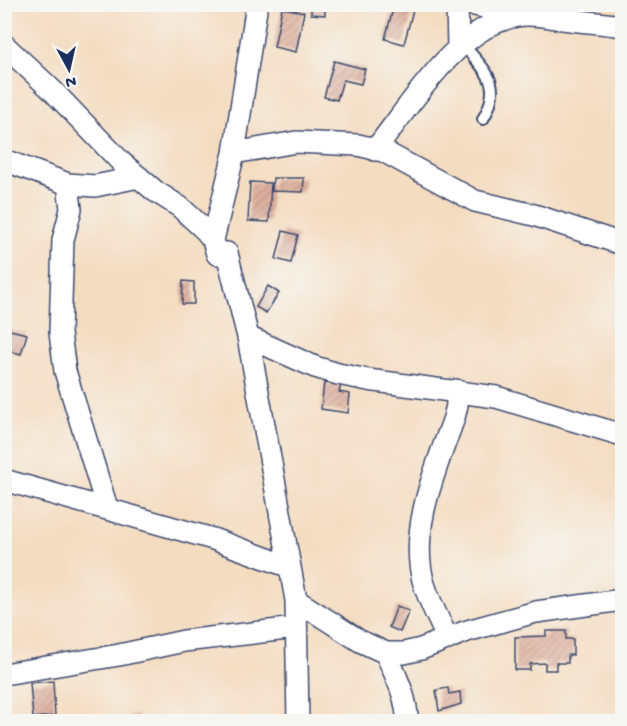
<svg xmlns="http://www.w3.org/2000/svg" width="627" height="726" font-family="'Gochi Hand',sans-serif">
	<style>
		.building { fill: url(#building-hatch) }
		.lines { fill: none; stroke-linecap: round; stroke-linejoin: round }
		.lane-casing { stroke: #3c496d; stroke-width: 14 }
		.street-casing { stroke: #3c496d; stroke-width: 24 }
		.lane { stroke: #fff; stroke-width: 10 }
		.street { stroke: #fff; stroke-width: 21 }
	</style>
	<defs>
		<pattern id="building-hatch" width="6" height="6" patternUnits="userSpaceOnUse" patternTransform="scale(1.5)"><rect width="6" height="6" fill="#dcaa96"/><path d="M-1 1l2-2M0 6l6-6M5 7l2-2" fill="none" stroke="#b28b7e"/></pattern>
	</defs>
	<rect width="100%" height="100%" fill="#f6f6f2"/>
	<filter id="ink" filterUnits="userSpaceOnUse"><feTurbulence type="fractalNoise" baseFrequency=".0167" numOctaves="2"/><feDisplacementMap in="SourceGraphic" scale="12" xChannelSelector="R" yChannelSelector="G"/><feConvolveMatrix kernelMatrix="1 2 1 2 8 2 1 2 1" color-interpolation-filters="sRGB"/></filter>
	<filter id="wash" filterUnits="userSpaceOnUse"><feTurbulence type="fractalNoise" baseFrequency=".008" numOctaves="4" result="noise"/><feDisplacementMap in="SourceGraphic" scale="24" xChannelSelector="R" yChannelSelector="G"/><feGaussianBlur stdDeviation="1.35" result="paint"/><feColorMatrix in="noise" values="0 0 0 0 0 0 0 0 0 0 0 0 0 0 0 0 0 1.4 0 .05"/><feComposite in="paint" operator="in"/></filter>
	<g filter="url(#wash)">
		<rect width="100%" height="100%" fill="#f4dcc0"/>
		<g id="blocks">
			<!-- building -->
			<path class="building" d="M311,4H325V15L311,14Z
				M394,5L413,10L404,44L385,39Z
				M282,8L304,12L296,52L274,47Z
				M334,61L365,69L361,84L343,80L337,100L324,97Z
				M273,178H304L303,192L272,191Z
				M250,182L271,183L269,222L248,221Z
				M283,231L298,235L291,263L276,259Z
				M183,281L194,282V304H182Z
				M268,286L279,293L266,313L256,307Z
				M10,330L27,334L21,354L5,350Z
				M324,383L341,385L339,392L350,394L348,413L321,409Z
				M397,606L409,611L400,632L389,627Z
				M546,631H566V639H573V655H568V663H556V670H545V663L530,664V670H515V637L546,636Z
				M53,681L55,716L33,718L30,683Z
				M448,688L449,694L460,692L461,704L439,711L436,690Z
				M138,715L139,722H130L129,716Z"/>
		</g>
	</g>
	<g filter="url(#ink)">
		<use href="#blocks" fill-opacity="0" stroke="#3c496d" stroke-width="1.5"/>
		<g class="lines">
			<defs>
				<path id="lane" d="M463,44C485,72 504,82 483,119"/>
				<path id="street" d="M457,4L458,48
					M470,4L516,14
					M4,45L53,91L122,163L155,191L180,207L206,231L213,240L217,254L227,253L248,337L296,600L298,722
					M375,150C410,106 458,25 517,16C532,13 548,17 563,19C583,22 603,23 622,26
					M234,153L296,142L358,145L383,151L475,201L534,215L622,244
					M4,160L68,184L95,186L139,177
					M68,184L71,209L63,240L60,333L65,371L107,508
					M213,240L234,153L257,4
					M248,337L315,367L338,374L368,380L496,397L622,435
					M4,480L213,539L290,567
					M296,600L360,641L386,653H404L421,649L467,631L536,612L622,600
					M448,639C439,621 430,603 424,584C408,531 436,468 454,418L457,405L456,390
					M386,653C395,675 408,698 407,722
					M4,674L119,655L184,641L296,628"/>
			</defs>
			<!-- lane casing -->
			<use href="#lane" class="lane-casing"/>
			<!-- street casing -->
			<use href="#street" class="street-casing"/>
			<!-- lane -->
			<use href="#lane" class="lane"/>
			<!-- street -->
			<use href="#street" class="street"/>
		</g>
	</g>
	<!-- margin -->
	<rect width="627" height="726" fill="none" stroke="#f6f6f2" stroke-width="24"/>
	<!-- north arrow -->
	<g transform="translate(69 69) rotate(172)" stroke="#f6f6f2" stroke-width="4.5" paint-order="stroke">
	<path d="M0-4.5L10 22L0 15L-10 22Z" fill="#1b2f5e"/>
	<text y="-9" font-size="16" font-weight="bold" text-anchor="middle" fill="#1b2f5e">N</text>
	</g>
</svg>
